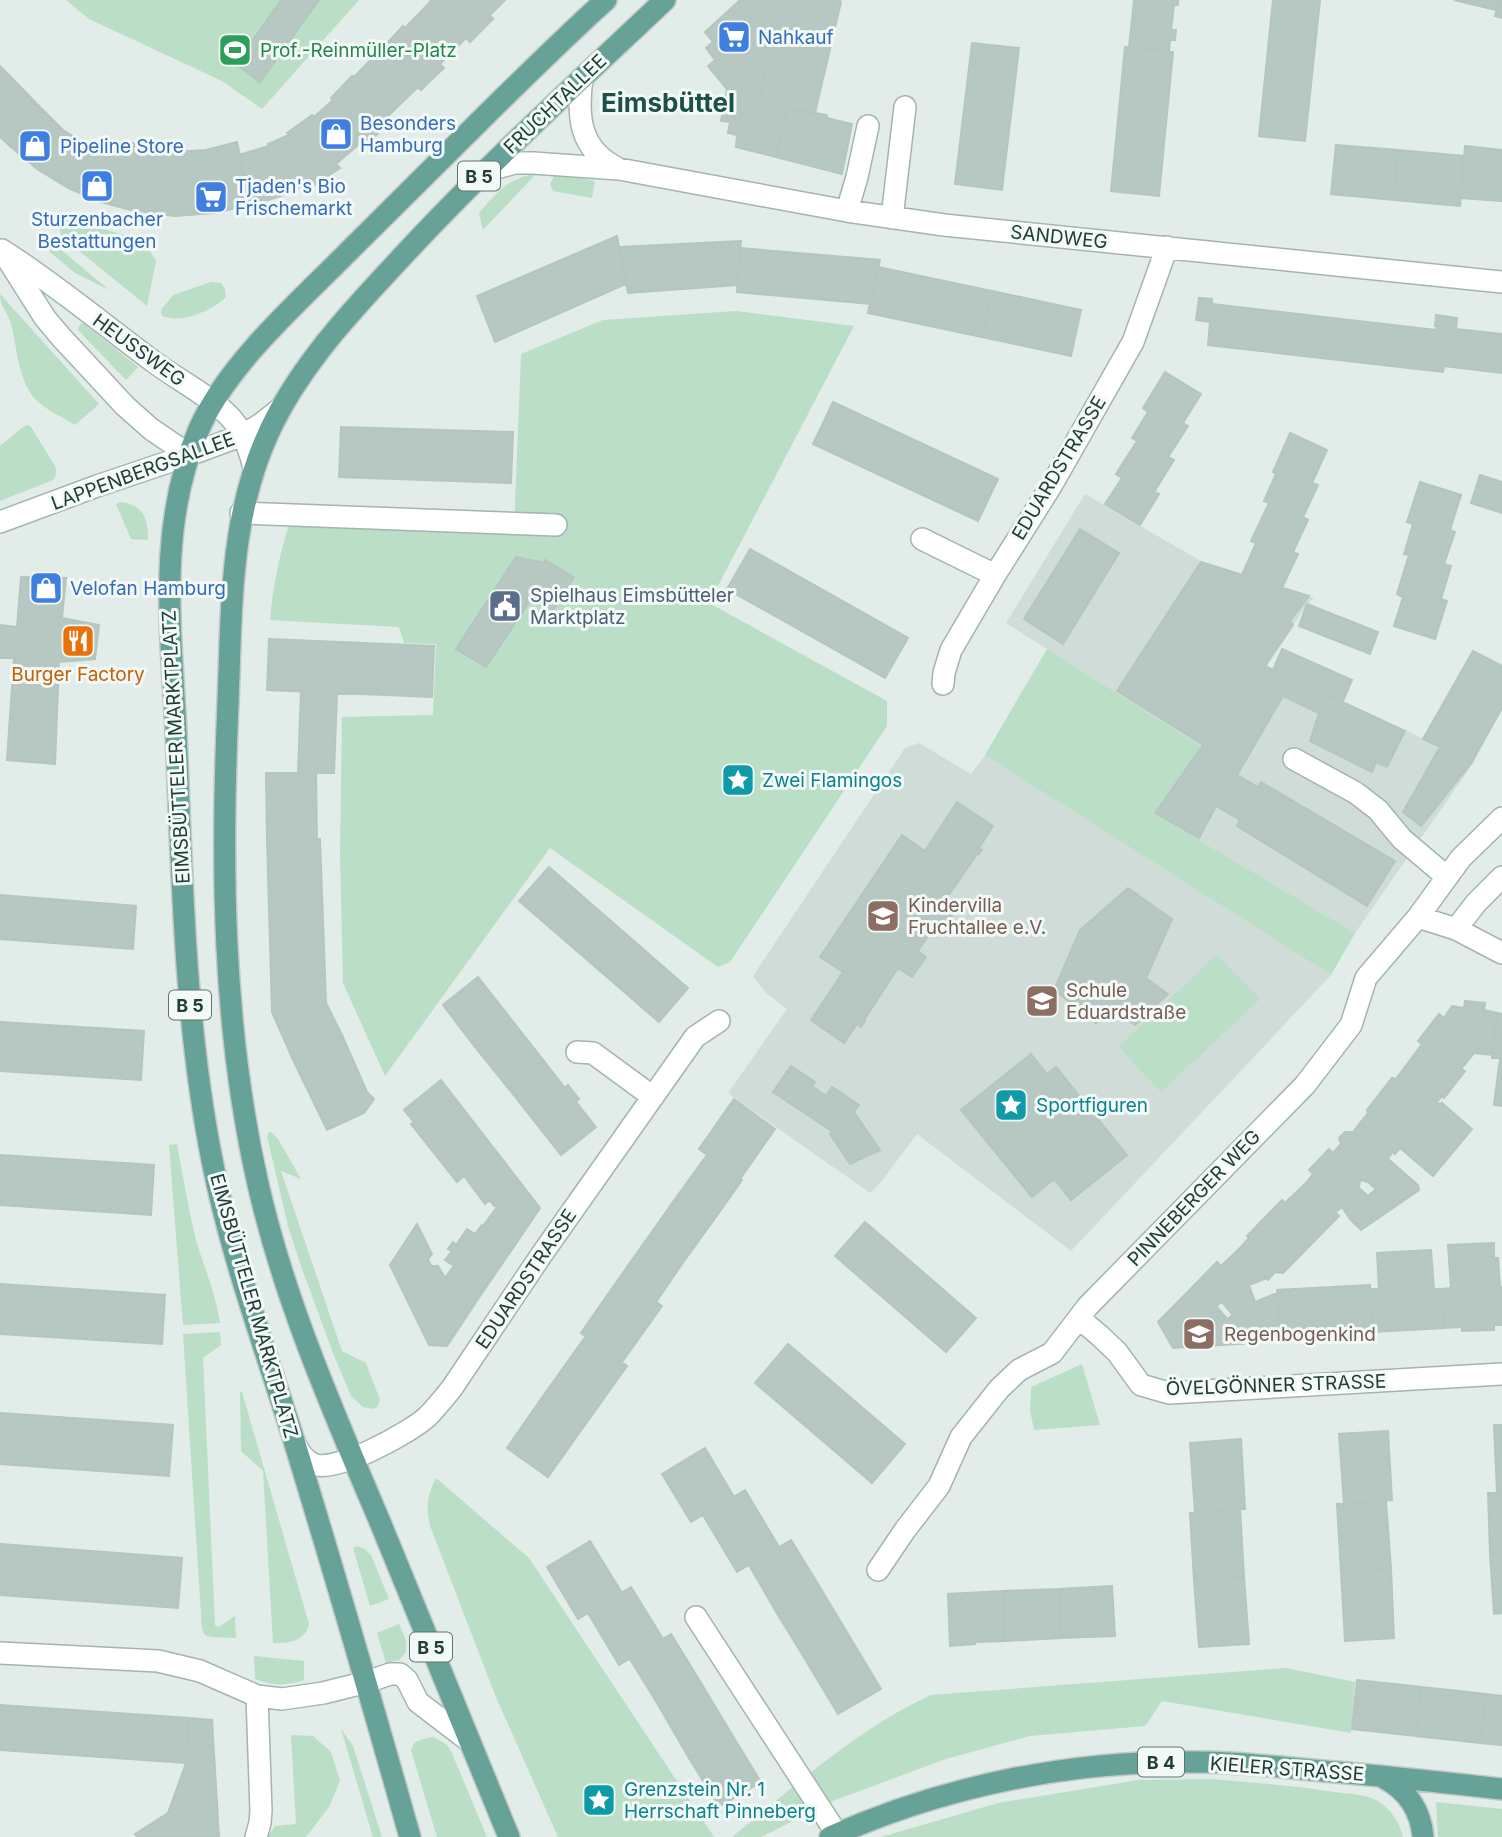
<svg xmlns="http://www.w3.org/2000/svg" width="1502" height="1837" font-family="Inter,sans-serif">
	<style>
		.built { fill: #d0dcd7 }
		.green { fill: #badec6 }
		.building { fill: #b7c7c1; stroke: #b4c6c0; stroke-width: 2; fill-rule: evenodd }
		.lines { fill: none; stroke-linecap: round; stroke-linejoin: round }
		.minor-casing { stroke: #a4b4b0; stroke-width: 24 }
		.major-casing { stroke: #c1c9c7; stroke-width: 24 }
		.minor { stroke: #fff; stroke-width: 21 }
		.major { stroke: #66a297; stroke-width: 21 }
		.labels { text-anchor: middle; dominant-baseline: central; stroke-width: 6; stroke-linejoin: round; paint-order: stroke }
		.shield { fill: #f2f9f6; stroke: #607571; stroke-width: 2 }
		.shield-label { font-size: 18px; font-weight: bold; fill: #213d38 }
		.shop-label { font-size: 19px; fill: #366cbe; stroke: #f2f9f6; text-anchor: start }
		.leisure-label { font-size: 19px; fill: #27864d; stroke: #f2f9f6; text-anchor: start }
		.street-label { font-size: 19px; fill: #213d38; stroke: #f2f9f6 }
		.service-label { font-size: 19px; fill: #4e5e75; stroke: #f2f9f6; text-anchor: start }
		.food-label { font-size: 19px; fill: #c56008; stroke: #f2f9f6 }
		.culture-label { font-size: 19px; fill: #0d838f; stroke: #f2f9f6; text-anchor: start }
		.education-label { font-size: 19px; fill: #785e54; stroke: #f2f9f6; text-anchor: start }
		.district-label { font-size: 26px; font-weight: bold; fill: #1d5047; stroke: #f2f9f6 }
	</style>
	<rect width="100%" height="100%" fill="#e2ece8"/>
	<!-- built -->
	<path class="built" d="M1085,494L1201,561L1314,598L1307,604L1267,666L1474,762L1355,933L1152,813L1201,746L1006,623Z
		M919,743L971,774L985,755L1331,975L1071,1251L917,1134L881,1182L870,1193L728,1093L787,1009L766,993L753,976L905,748Z"/>
	<!-- green -->
	<path class="green" d="M66,0H359L262,109L222,81L89,19Z
		M537,173L483,230L479,213C498,191 508,179 537,173Z
		M556,173L595,181L592,198L553,191L550,184Z
		M69,219L144,241L156,261L147,306L61,236L60,228L64,221Z
		M52,242L109,290L75,273L50,252Z
		M211,282L221,283L225,289L226,297C212,311 181,324 162,316L161,310L173,295Z
		M0,294L99,404L75,425C64,418 52,413 42,405C18,388 18,350 11,324C8,311 0,308 0,294Z
		M736,311L854,326L709,603L887,701V726L730,962L718,967L550,848L385,1076L343,983L340,854L342,717L433,715L436,644L404,643L399,627L270,620C273,587 279,556 289,525L514,532L521,354L603,320Z
		M83,323L138,367L126,380L78,330L80,324Z
		M28,425L31,427L55,466C57,471 57,475 53,480L0,501V446L24,426Z
		M120,502C144,504 148,519 148,540L131,539L116,504Z
		M1047,649L1201,746L1153,813L1355,933L1331,975L985,755Z
		M1217,954L1260,999L1161,1092L1119,1047Z
		M269,1132H271L278,1139L301,1179L281,1171L342,1351L366,1363L380,1400L378,1406L374,1409L363,1407L351,1396L333,1353L301,1266L288,1226L267,1136Z
		M177,1144C183,1176 188,1208 196,1240C204,1268 216,1294 220,1323L183,1325L169,1145Z
		M220,1332L221,1345L203,1358L215,1625L219,1627L235,1616L236,1638L211,1637L205,1635L202,1629L183,1334Z
		M1082,1364L1100,1425L1034,1430L1030,1410L1031,1387Z
		M240,1392H242L309,1624C305,1642 289,1643 273,1643L263,1471L241,1451Z
		M436,1478L529,1558L714,1837H558L495,1695L430,1526C426,1505 427,1497 436,1478Z
		M357,1546L365,1549L371,1555L389,1599L370,1606L353,1548Z
		M399,1624L406,1640V1652L399,1660L386,1663L377,1633Z
		M254,1656L304,1661V1680C286,1686 273,1686 255,1679Z
		M1286,1668L1355,1682L1351,1733L1162,1701L1145,1726L1030,1736L946,1759L835,1800L761,1837H732C795,1786 857,1729 931,1695Z
		M341,1729L353,1746L382,1837H373Z
		M291,1735L313,1736L331,1752L340,1781L329,1807L306,1837H267L275,1826L296,1824Z
		M433,1737L446,1744L451,1751L487,1837H437L411,1750L415,1742L427,1738Z
		M1212,1779C1256,1783 1299,1786 1342,1793C1353,1794 1365,1795 1374,1799C1390,1807 1399,1821 1403,1837H881L998,1803L1139,1780Z
		M1436,1802L1502,1809V1837H1438Z"/>
	<!-- building -->
	<path class="building" d="M281,0H319L260,82L236,64Z
		M432,0H505L490,15L493,19L470,42L466,38L440,64L444,68L431,80L391,39L403,26L405,28Z
		M740,0H751L780,34L754,57L765,72L760,102L787,108L776,157L736,147L737,135L728,133L730,122L721,121L727,89L708,66L715,60L706,48L713,42L705,32Z
		M751,0H839L841,2L815,113L813,114L760,102L765,72L754,57L780,34Z
		M1134,0H1178V5H1174L1171,30H1176L1175,40H1170L1169,51L1129,47Z
		M1273,0H1320L1305,141L1259,136Z
		M1454,0H1499L1496,10Z
		M1499,0H1502V18L1495,16Z
		M391,39L431,80L421,90L418,87L387,117L391,121L368,143L365,139L336,164L340,168L313,186L310,182L281,196L250,205L239,155L269,146L268,144L289,135L287,133L312,115L314,117L333,100L331,98L352,76L354,77Z
		M972,43L1019,48L1002,190L955,184Z
		M1125,47L1173,52L1159,196L1111,191Z
		M0,66L43,110L11,147L0,137Z
		M787,108L827,115V118L852,124L842,174L776,157Z
		M43,110L63,130L94,149L68,188L37,169L11,147Z
		M122,141L175,152L206,150L237,142L250,205L214,213L175,216L135,211L101,202L68,188L97,145L116,154Z
		M1336,145L1398,150L1394,200L1331,194Z
		M1465,146L1502,150V201L1461,198Z
		M1398,150L1464,156L1460,206L1394,200Z
		M617,236L626,284L495,342L477,296Z
		M741,241L737,285L628,293L620,247Z
		M740,248L880,260L870,304L737,292Z
		M878,267L992,291L982,337L868,313Z
		M992,291L1081,310L1071,356L982,337Z
		M1199,298L1212,299V304L1436,330L1437,326H1435L1436,315L1457,318L1456,329L1502,334V373L1444,366L1443,372L1208,345L1210,322L1196,320Z
		M1165,372L1201,394L1183,423L1188,426L1168,457L1174,460L1154,492L1159,494L1140,525L1105,504L1122,478L1116,474L1137,441L1132,438L1148,412L1143,408Z
		M833,402L998,479L978,521L813,444Z
		M341,427L513,432L511,483L339,477Z
		M1290,433L1327,450L1312,483L1318,485L1303,517L1308,520L1293,552L1298,554L1282,588L1242,575L1256,543L1251,541L1269,503L1264,501L1276,474L1273,472Z
		M1480,475L1502,482V513L1471,503Z
		M1420,482L1461,495L1450,530L1455,532L1444,564L1451,566L1441,599L1447,601L1435,639L1394,626L1403,597L1397,594L1409,555L1404,554L1413,524L1407,522Z
		M1080,529L1119,553L1063,644L1024,619Z
		M750,549L908,638L885,678L727,589Z
		M516,557L544,563L545,560L574,577L551,613L531,599L486,667L456,649Z
		M1201,562L1309,596L1290,621L1293,625L1265,666L1203,745L1117,691Z
		M21,577L66,578L62,618L99,625L95,659L59,662L55,764L7,760L14,658H0V625L17,627Z
		M1307,604L1378,632L1370,654L1299,626Z
		M269,639L434,646L432,697L267,690Z
		M1282,649L1352,680L1343,701L1273,670Z
		M1473,651L1502,666V708L1472,762L1423,739Z
		M1265,666L1405,731L1387,767L1376,762L1372,772L1310,741L1319,713L1283,696L1237,775L1258,787L1261,782L1395,861L1367,906L1237,826L1240,820L1216,806L1199,838L1155,813L1203,745Z
		M301,691L337,693L334,773L298,772Z
		M1440,747L1472,762L1421,826L1403,812Z
		M266,773H316L317,840H267Z
		M957,802L993,826L979,848L982,850L979,854L978,853L941,906L953,914L941,933L933,928L918,951L926,957L912,977L898,968L864,1020L865,1021L861,1027L857,1024L844,1043L811,1020L843,972L820,957L902,835L925,851Z
		M320,839L325,975L271,977L267,840Z
		M549,867L688,988L659,1022L519,901Z
		M1128,888L1172,919L1146,978L1168,994L1135,1025L1112,1009L1096,1023L1054,990L1080,930Z
		M0,895L136,906L133,949L0,939Z
		M325,975L326,1003L342,1035L293,1060L272,1012L271,977Z
		M478,977L511,1019L475,1047L443,1005Z
		M1465,1001L1485,1003L1484,1010L1497,1013L1492,1055L1474,1053L1461,1069L1465,1071L1444,1098L1405,1067L1422,1044L1418,1041L1439,1014L1444,1018L1452,1006L1464,1008Z
		M1497,1013L1502,1014V1106L1494,1105L1500,1058H1492Z
		M511,1019L544,1061L509,1089L475,1047Z
		M0,1022L144,1031L141,1080L0,1071Z
		M342,1035L367,1092L374,1099L364,1113L327,1130L293,1060Z
		M1031,1054L1047,1074L1056,1067L1127,1155L1071,1200L1054,1179L1032,1197L961,1110Z
		M544,1061L565,1088L568,1085L579,1099L576,1102L596,1127L561,1155L509,1089Z
		M791,1066L815,1082L812,1086L826,1096L832,1087L859,1105L854,1112L880,1150L850,1164L830,1134L833,1132L773,1092Z
		M1405,1067L1442,1096L1435,1104L1442,1103L1472,1129L1433,1176L1400,1148L1395,1154L1360,1123L1368,1113L1367,1110L1392,1078L1396,1079Z
		M441,1080L540,1208L513,1248L483,1226L497,1207L493,1205L490,1200L485,1204L464,1176L457,1182L411,1124L414,1122L404,1110Z
		M734,1099L775,1129L740,1179L699,1149Z
		M1360,1123L1393,1151L1388,1159L1418,1185L1419,1190L1361,1230L1350,1219L1342,1207L1336,1212L1306,1183L1313,1174L1309,1170L1329,1149L1333,1153L1341,1144L1339,1138L1345,1132H1353ZM1360,1180L1368,1182L1376,1189L1368,1196L1359,1188Z
		M0,1155L154,1165L151,1215L0,1205Z
		M707,1155L742,1180L713,1221L678,1195Z
		M1306,1183L1339,1216L1283,1273L1275,1272L1268,1280L1240,1248L1249,1238L1247,1236L1282,1200L1285,1203Z
		M678,1195L713,1221L684,1261L649,1236Z
		M865,1222L976,1318L946,1352L835,1256Z
		M417,1224L432,1254L428,1259L431,1266H438L445,1278L450,1271L482,1293L447,1346L429,1345L390,1265Z
		M482,1225L513,1248L482,1293L450,1271L454,1266L445,1260L452,1251L448,1249L453,1242L456,1245L467,1229L475,1234Z
		M649,1236L684,1261L656,1302L620,1277Z
		M1494,1243V1258H1498L1500,1287H1502V1325H1494V1330L1462,1331V1327L1444,1328L1442,1289L1451,1288L1448,1245Z
		M1240,1248L1267,1278L1249,1285L1255,1302L1277,1293L1280,1337L1254,1338V1343L1173,1348L1158,1322L1217,1262L1221,1266ZM1222,1302L1233,1315L1227,1319L1216,1306Z
		M1431,1250L1434,1289H1442L1444,1328L1372,1332L1370,1289H1379L1377,1253Z
		M620,1277L662,1306L622,1362L581,1333Z
		M0,1284L165,1295L162,1344L0,1334Z
		M1370,1285L1372,1332H1364L1365,1337L1340,1338V1334L1320,1335L1321,1339L1292,1341V1336L1280,1337L1277,1290Z
		M586,1336L627,1366L587,1422L546,1392Z
		M788,1344L905,1444L872,1483L755,1383Z
		M546,1392L587,1422L548,1477L507,1448Z
		M0,1413L173,1425L169,1476L0,1464Z
		M1494,1425H1502V1493H1497Z
		M1388,1431L1392,1500L1344,1503L1339,1434Z
		M1241,1439L1245,1509L1195,1512L1190,1443Z
		M705,1448L734,1497L691,1522L662,1474Z
		M745,1490L779,1547L737,1572L703,1515Z
		M1488,1493H1502V1553H1490Z
		M1386,1501L1391,1569L1341,1572L1337,1504Z
		M1240,1509L1244,1577L1194,1580L1190,1513Z
		M791,1540L821,1589L778,1615L749,1565Z
		M590,1541L622,1593L578,1619L547,1567Z
		M0,1544L182,1558L178,1608L0,1595Z
		M1490,1553H1502V1613L1494,1614Z
		M1391,1569L1394,1638L1345,1641L1341,1572Z
		M1244,1577L1249,1644L1199,1647L1194,1580Z
		M1112,1586L1115,1636L1061,1638L1059,1589Z
		M631,1587L663,1639L619,1665L588,1613Z
		M821,1589L851,1639L808,1664L778,1615Z
		M1059,1589L1061,1638L1005,1641L1003,1591Z
		M1003,1591L1005,1641L975,1642V1644L950,1646L948,1594Z
		M671,1634L701,1683L660,1708L630,1659Z
		M851,1639L881,1689L838,1714L808,1664Z
		M1357,1680L1421,1687L1416,1736L1352,1729Z
		M701,1683L731,1733L689,1758L660,1708Z
		M1421,1687L1486,1694L1480,1743L1416,1736Z
		M1486,1694L1502,1696V1745L1480,1743Z
		M0,1705L189,1718L186,1763L0,1750Z
		M189,1718L212,1720L219,1837H137L135,1834L168,1813L186,1763Z
		M731,1733L761,1782L719,1807L689,1758Z"/>
	<g class="lines">
		<defs>
			<path id="minor" d="M582,78C577,116 579,149 617,168
				M482,175L496,168L515,163H533L619,169L847,211L944,225L1502,282
				M847,211L857,177L868,126
				M892,218L905,107
				M2,250C55,284 103,324 154,362C178,380 207,394 228,415C243,430 249,448 254,468
				M5,255L45,318L61,337L125,406L151,429L189,455
				M241,513L556,525
				M0,522L97,486L189,455L243,435L261,424L280,409
				M922,539L995,575
				M943,684L944,673L951,650L995,575L1051,486L1133,342L1167,247
				M1294,759L1356,793L1378,810L1402,839L1447,877
				M1418,917L1456,929L1502,953
				M1456,929L1476,903L1502,877
				M577,1052L593,1053L653,1097
				M1080,1319L1099,1335L1117,1352L1141,1385L1169,1393L1502,1374
				M295,1444C299,1452 304,1460 313,1464C335,1474 409,1433 427,1417C436,1408 444,1398 452,1388L542,1254L695,1037L719,1021
				M878,1570L905,1530L939,1486L961,1437L999,1389L1019,1370L1052,1353L1088,1306L1305,1085L1351,1025L1366,978L1418,917L1461,858L1502,818
				M696,1617L837,1834
				M0,1653L158,1661L200,1671L257,1696L282,1699L323,1693L367,1682L390,1674H400L407,1680L418,1702L469,1741
				M256,1837L260,1823L261,1811L257,1696"/>
			<path id="major" d="M1384,1778C1407,1790 1421,1811 1423,1837
				M410,1837C373,1706 335,1575 295,1444C266,1350 231,1257 212,1160C184,1019 182,874 176,732C171,630 157,525 199,429C228,363 299,302 350,250C398,202 447,154 495,106C532,70 568,34 606,0
				M509,1837C465,1732 424,1627 380,1522C334,1413 284,1300 258,1184C222,1026 221,864 228,703C232,602 229,503 279,412C310,355 356,306 400,259C484,168 575,85 665,0
				M830,1837C943,1786 1072,1760 1196,1762C1235,1762 1273,1766 1312,1770C1376,1775 1439,1782 1502,1789"/>
		</defs>
		<!-- minor casing -->
		<use href="#minor" class="minor-casing"/>
		<!-- major casing -->
		<use href="#major" class="major-casing"/>
		<!-- minor -->
		<use href="#minor" class="minor"/>
		<!-- major -->
		<use href="#major" class="major"/>
	</g>
	<!-- icons -->
	<defs>
		<symbol id="supermarket-square" viewBox="-11 -11 22 22"><rect x="-9" y="-9" width="18" height="18" rx="4" fill="#3f7fe0" stroke="#f2f9f6"/><path d="M-6-5.5h2.5l.6 2H6L4.5 2H-2.5L-4.4-4H-6ZM-1.5 3.2a1.3 1.3 0 1 0 .1 0ZM3 3.2a1.3 1.3 0 1 0 .1 0Z" fill="#fff"/></symbol>
		<symbol id="stadium-square" viewBox="-11 -11 22 22"><rect x="-9" y="-9" width="18" height="18" rx="4" fill="#2e9e5b" stroke="#f2f9f6"/><path d="M0-5a6.5 5 0 1 0 0 10a6.5 5 0 1 0 0-10ZM-3.5-1.8h7v3.6h-7Z" fill="#fff"/></symbol>
		<symbol id="shop-square" viewBox="-11 -11 22 22"><rect x="-9" y="-9" width="18" height="18" rx="4" fill="#3f7fe0" stroke="#f2f9f6"/><path d="M-5-2.5h2.3a2.7 3.5 0 0 1 5.4 0H5L5.5 6h-11ZM-1.5-2.5h3a1.5 2.3 0 0 0-3 0Z" fill="#fff"/></symbol>
		<symbol id="civic-square" viewBox="-11 -11 22 22"><rect x="-9" y="-9" width="18" height="18" rx="4" fill="#5c6f8a" stroke="#f2f9f6"/><path d="M-.6-6.5H3V-4.5H.6V-3L4-1V1h2V6H-6V1h2V-1L-.6-3ZM-1.2 2.5V6h2.4V2.5Z" fill="#fff"/></symbol>
		<symbol id="restaurant-square" viewBox="-11 -11 22 22"><rect x="-9" y="-9" width="18" height="18" rx="4" fill="#e8710a" stroke="#f2f9f6"/><path d="M-5-6h1v4h1v-4h1v4h1v-4h1v5L-1.5 .5V6h-2V.5L-5-1ZM5-6V6H3V1.5H1.5Q1.5-4 5-6Z" fill="#fff"/></symbol>
		<symbol id="sight-square" viewBox="-11 -11 22 22"><rect x="-9" y="-9" width="18" height="18" rx="4" fill="#0f9aa8" stroke="#f2f9f6"/><path d="M0-6L1.8-2.2L6-1.7L2.9 1.2L3.7 5.4L0 3.3L-3.7 5.4L-2.9 1.2L-6-1.7L-1.8-2.2Z" fill="#fff"/></symbol>
		<symbol id="school-square" viewBox="-11 -11 22 22"><rect x="-9" y="-9" width="18" height="18" rx="4" fill="#8d6e63" stroke="#f2f9f6"/><path d="M0-5L7-2L0 1L-7-2ZM-4 1L0 2.5L4 1V4Q0 6-4 4Z" fill="#fff"/></symbol>
	</defs>
	<g fill-rule="evenodd">
		<use href="#supermarket-square" x="715" y="18" width="38" height="38"/>
		<use href="#stadium-square" x="216" y="31" width="38" height="38"/>
		<use href="#shop-square" x="317" y="115" width="38" height="38"/>
		<use href="#shop-square" x="16" y="127" width="38" height="38"/>
		<use href="#shop-square" x="78" y="167" width="38" height="38"/>
		<use href="#supermarket-square" x="192" y="178" width="38" height="38"/>
		<use href="#shop-square" x="27" y="569" width="38" height="38"/>
		<use href="#civic-square" x="486" y="587" width="38" height="38"/>
		<use href="#restaurant-square" x="59" y="622" width="38" height="38"/>
		<use href="#sight-square" x="719" y="761" width="38" height="38"/>
		<use href="#school-square" x="864" y="897" width="38" height="38"/>
		<use href="#school-square" x="1023" y="982" width="38" height="38"/>
		<use href="#sight-square" x="992" y="1086" width="38" height="38"/>
		<use href="#school-square" x="1180" y="1315" width="38" height="38"/>
		<use href="#sight-square" x="580" y="1781" width="38" height="38"/>
	</g>
	<g class="labels">
		<!-- shield labels -->
		<g class="shield">
			<rect x="458" y="161.5" width="42" height="29" rx="5"/>
			<rect x="169" y="990.5" width="42" height="29" rx="5"/>
			<rect x="410" y="1632.5" width="42" height="29" rx="5"/>
			<rect x="1138" y="1747.5" width="46" height="29" rx="5"/>
		</g>
		<g class="shield-label">
			<text x="479" y="176">B 5</text>
			<text x="190" y="1005">B 5</text>
			<text x="431" y="1647">B 5</text>
			<text x="1161" y="1762">B 4</text>
		</g>
		<!-- shop labels -->
		<g class="shop-label">
			<text x="758" y="37">Nahkauf</text>
			<text x="360" y="123">Besonders<tspan x="360" dy="22">Hamburg</tspan></text>
			<text x="60" y="146">Pipeline Store</text>
			<text x="235" y="186">Tjaden's Bio<tspan x="235" dy="22">Frischemarkt</tspan></text>
			<text x="97" y="219" text-anchor="middle">Sturzenbacher<tspan x="97" dy="22">Bestattungen</tspan></text>
			<text x="70" y="588">Velofan Hamburg</text>
		</g>
		<!-- leisure labels -->
		<g class="leisure-label">
			<text x="260" y="50">Prof.-Reinmüller-Platz</text>
		</g>
		<!-- street labels -->
		<g class="street-label">
			<text transform="translate(555 104) rotate(-44)">FRUCHTALLEE</text>
			<text transform="translate(1059 237) rotate(6)">SANDWEG</text>
			<text transform="translate(139 350) rotate(36)">HEUSSWEG</text>
			<text transform="translate(1059 468) rotate(-59)">EDUARDSTRASSE</text>
			<text transform="translate(143 471) rotate(-20)">LAPPENBERGSALLEE</text>
			<text transform="translate(176 747) rotate(-93)">EIMSBÜTTELER MARKTPLATZ</text>
			<text transform="translate(1194 1198) rotate(-46)">PINNEBERGER WEG</text>
			<text transform="translate(526 1279) rotate(-56)">EDUARDSTRASSE</text>
			<text transform="translate(254 1306) rotate(74)">EIMSBÜTTELER MARKTPLATZ</text>
			<text transform="translate(1276 1385) rotate(-2)">ÖVELGÖNNER STRASSE</text>
			<text transform="translate(1287 1769) rotate(4)">KIELER STRASSE</text>
		</g>
		<!-- service labels -->
		<g class="service-label">
			<text x="530" y="595">Spielhaus Eimsbütteler<tspan x="530" dy="22">Marktplatz</tspan></text>
		</g>
		<!-- food labels -->
		<g class="food-label">
			<text x="78" y="674">Burger Factory</text>
		</g>
		<!-- culture labels -->
		<g class="culture-label">
			<text x="762" y="780">Zwei Flamingos</text>
			<text x="1036" y="1105">Sportfiguren</text>
			<text x="624" y="1789">Grenzstein Nr. 1<tspan x="624" dy="22">Herrschaft Pinneberg</tspan></text>
		</g>
		<!-- education labels -->
		<g class="education-label">
			<text x="908" y="905">Kindervilla<tspan x="908" dy="22">Fruchtallee e.V.</tspan></text>
			<text x="1066" y="990">Schule<tspan x="1066" dy="22">Eduardstraße</tspan></text>
			<text x="1224" y="1334">Regenbogenkind</text>
		</g>
		<!-- district labels -->
		<g class="district-label">
			<text x="668" y="102">Eimsbüttel</text>
		</g>
	</g>
</svg>
